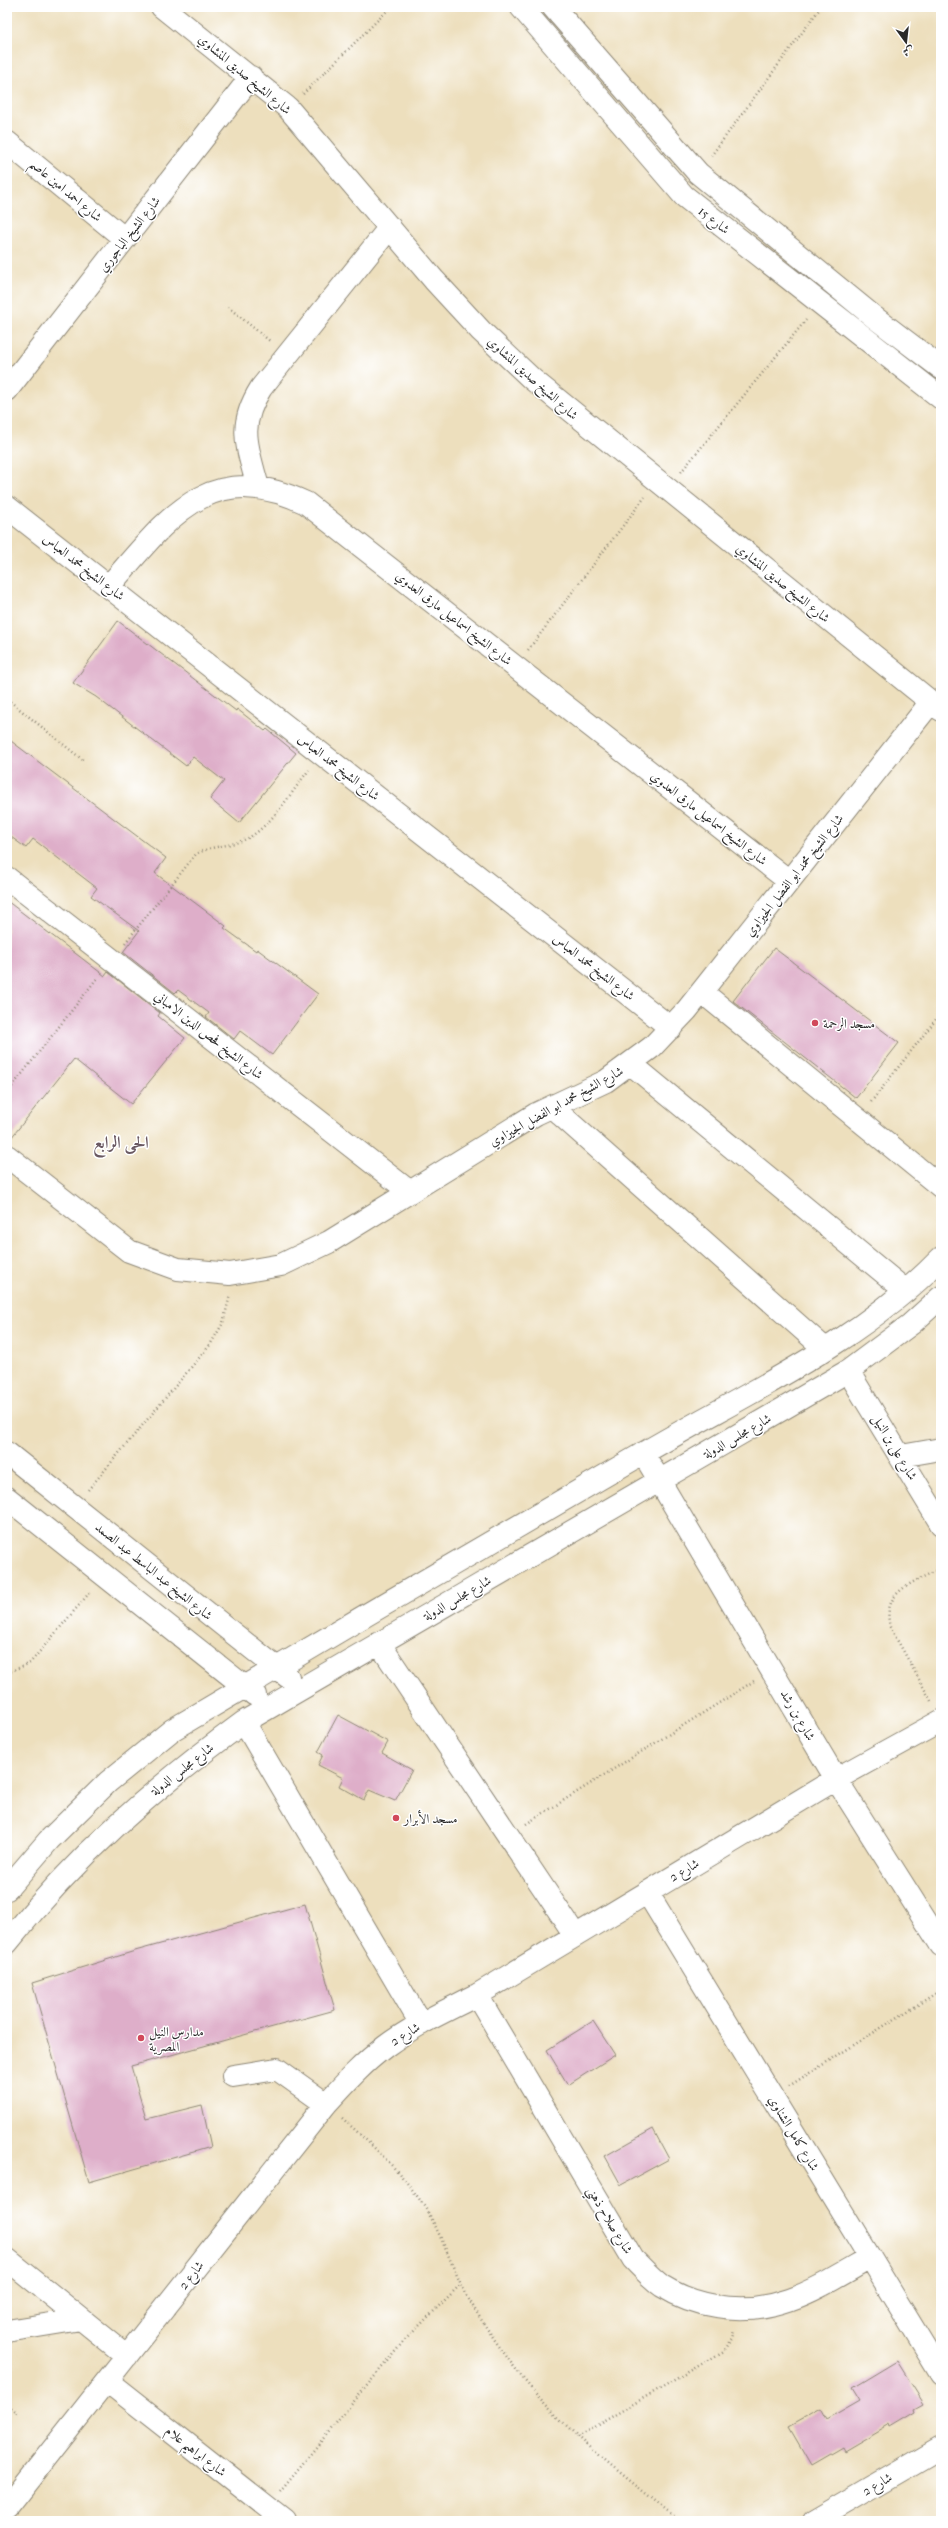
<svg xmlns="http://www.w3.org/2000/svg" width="948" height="2528" font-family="'IM FELL French Canon',Amiri,serif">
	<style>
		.building { fill: #deaec9 }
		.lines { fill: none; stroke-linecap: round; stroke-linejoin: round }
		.minor-casing { stroke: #8c8574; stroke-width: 24 }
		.path { stroke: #8c8574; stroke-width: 2.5; stroke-dasharray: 1 3; stroke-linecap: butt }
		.minor { stroke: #fff; stroke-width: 22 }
		.poi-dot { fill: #d1495b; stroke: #fff; stroke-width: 1.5 }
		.labels { text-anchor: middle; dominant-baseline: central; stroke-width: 3; stroke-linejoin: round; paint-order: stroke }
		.street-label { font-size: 13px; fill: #2b2b2b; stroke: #fff }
		.poi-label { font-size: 13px; fill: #2b2b2b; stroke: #fff; text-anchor: start }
		.district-label { font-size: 17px; font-weight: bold; fill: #6a5962; stroke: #fff }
	</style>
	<rect width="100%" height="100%" fill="#fff"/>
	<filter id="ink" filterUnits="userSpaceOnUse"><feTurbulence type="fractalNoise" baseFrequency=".025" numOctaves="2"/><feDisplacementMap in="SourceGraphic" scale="8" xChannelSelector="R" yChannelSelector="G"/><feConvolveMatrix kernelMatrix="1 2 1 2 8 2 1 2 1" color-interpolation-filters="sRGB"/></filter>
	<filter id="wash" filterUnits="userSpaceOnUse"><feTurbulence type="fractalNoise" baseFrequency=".012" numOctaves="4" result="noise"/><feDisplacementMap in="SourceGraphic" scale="16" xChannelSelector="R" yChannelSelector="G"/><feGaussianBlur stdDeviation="0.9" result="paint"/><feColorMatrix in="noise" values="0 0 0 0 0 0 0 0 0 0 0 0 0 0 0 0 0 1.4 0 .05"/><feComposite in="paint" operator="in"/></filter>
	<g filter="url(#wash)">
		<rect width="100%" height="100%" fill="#eddfbd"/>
		<g id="blocks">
			<!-- building -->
			<path class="building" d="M118,621L236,711L237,709L265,731L267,729L296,753L239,823L210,799L224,781L193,757L186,766L96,697L73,683Z
				M7,738L166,858L155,873L226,926L224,928L256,951L257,949L318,994L272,1055L240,1031L234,1039L206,1017L209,1013L178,990L175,993L123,952L139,931L91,896L97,888L33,839L26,848L7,834Z
				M7,901L105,976L108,972L160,1013L158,1016L185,1038L131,1104L74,1059L7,1143Z
				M774,948L899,1043L856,1098L733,1001Z
				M338,1715L388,1742L382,1753L412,1770L395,1801L369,1790L364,1800L339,1786L343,1778L318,1765L323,1755L318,1752Z
				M305,1904L335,2010L131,2066L146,2119L202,2105L211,2147L89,2182L32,1983L135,1951Z
				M593,2021L615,2055L568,2085L547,2050Z
				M653,2129L669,2159L621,2185L605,2156Z
				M897,2361L924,2404L915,2409L916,2412L891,2427L890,2424L844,2451L842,2447L811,2465L789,2427L821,2409L827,2420L860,2401L852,2388Z"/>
		</g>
	</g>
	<g filter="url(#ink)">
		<use href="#blocks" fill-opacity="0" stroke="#8c8574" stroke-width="1"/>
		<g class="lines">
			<defs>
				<path id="minor" d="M162,7L288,108L434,280L481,331L532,379L941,710
					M521,7L684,196L941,398
					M553,7L698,173L874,317L941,368
					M7,142L125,239
					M7,390L251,77
					M258,487C247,446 237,426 261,388L390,227
					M7,507L671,1028
					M109,586C168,519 208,457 306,503L789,881
					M7,878L410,1192
					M702,992L941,1187
					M631,1064L906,1291
					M552,1107L825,1349
					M7,1156L129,1251L178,1269L230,1274L281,1265L329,1242L536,1114L606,1081L652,1047L687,1010L931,702
					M848,1371L941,1524
					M7,1453L288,1677
					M643,1453L836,1779L941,1945
					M901,1456L941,1449
					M7,1498L255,1695
					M379,1643L575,1935
					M244,1722L421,2024
					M7,1889L49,1840L108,1782L172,1730C328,1637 485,1545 642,1454C744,1394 858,1344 941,1258
					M647,1892L941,2374
					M7,1943C76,1856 155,1787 244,1722L848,1371L911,1324L941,1297
					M477,1995L633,2259C642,2268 652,2279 662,2286C678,2296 697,2303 716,2306C777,2317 819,2287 870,2258
					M233,2076L277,2069L326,2104
					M7,2259L127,2356
					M7,2331L81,2319
					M107,2381L285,2521
					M7,2507L326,2104C345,2083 363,2063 386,2046C414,2025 446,2011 477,1995L836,1779L941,1721
					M814,2521L941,2447"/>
			</defs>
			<!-- minor casing -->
			<use href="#minor" class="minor-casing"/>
			<!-- path -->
			<path class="path" d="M303,94L391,7
				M711,156L821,7
				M228,307L271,342
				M681,472L806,320
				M528,650L645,497
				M7,699L84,761
				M125,943L196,854C212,845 231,847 248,838C271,826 293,790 309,770
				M7,1093L98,977
				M871,1102L941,1013
				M88,1490L210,1345L223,1323L230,1295
				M7,1673L30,1663L91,1591
				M931,1701L890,1627C881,1590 914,1583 941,1568
				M526,1824L754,1681
				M789,2086L941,1990
				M342,2118C372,2145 401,2171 424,2206C439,2229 448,2257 460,2282C474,2311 493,2338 512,2364C558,2427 620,2472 680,2521
				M7,2405L19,2415
				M577,2437L724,2351L733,2338L735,2330
				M280,2491L403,2342L461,2284"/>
			<!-- minor -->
			<use href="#minor" class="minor"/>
		</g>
	</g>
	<!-- markers -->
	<g class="poi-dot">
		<circle cx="815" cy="1023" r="4"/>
		<circle cx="396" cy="1818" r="4"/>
		<circle cx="141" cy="2038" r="4"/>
	</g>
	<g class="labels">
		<!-- street labels -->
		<g class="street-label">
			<text transform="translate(245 74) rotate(40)">شارع الشيخ صديق المنشاوي</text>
			<text transform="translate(66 190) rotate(40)">شارع احمد امين عاصم</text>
			<text transform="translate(714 220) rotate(38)">شارع 15</text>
			<text transform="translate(129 234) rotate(-52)">شارع الشيخ الباجوري</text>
			<text transform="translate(533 378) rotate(42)">شارع الشيخ صديق المنشاوي</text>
			<text transform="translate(84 567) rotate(38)">شارع الشيخ محمد العباس</text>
			<text transform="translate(783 583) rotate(39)">شارع الشيخ صديق المنشاوي</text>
			<text transform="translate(454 618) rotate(38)">شارع الشيخ اسماعيل مارق العدوي</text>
			<text transform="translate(339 767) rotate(38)">شارع الشيخ محمد العباس</text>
			<text transform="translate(709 818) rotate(38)">شارع الشيخ اسماعيل مارق العدوي</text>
			<text transform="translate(794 875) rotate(-52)">شارع الشيخ محمد ابو الفضل الجيزاوي</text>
			<text transform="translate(594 967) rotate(38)">شارع الشيخ محمد العباس</text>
			<text transform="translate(209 1035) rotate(38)">شارع الشيخ فحص الدين الامباني</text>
			<text transform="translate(556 1106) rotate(-29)">شارع الشيخ محمد ابو الفضل الجيزاوي</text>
			<text transform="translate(737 1436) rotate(-30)">شارع مجلس الدولة</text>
			<text transform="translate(895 1447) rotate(59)">شارع على بن النيل</text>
			<text transform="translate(154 1571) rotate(39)">شارع الشيخ عبد الباسط عبد الصمد</text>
			<text transform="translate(457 1598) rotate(-30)">شارع مجلس الدولة</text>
			<text transform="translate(798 1715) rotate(60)">شارع بن رشد</text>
			<text transform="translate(182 1769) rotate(-38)">شارع مجلس الدولة</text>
			<text transform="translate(684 1870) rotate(-31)">شارع 2</text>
			<text transform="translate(405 2034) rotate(-32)">شارع 2</text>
			<text transform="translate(794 2133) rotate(59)">شارع كامل الشناوي</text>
			<text transform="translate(610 2220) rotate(59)">شارع صلاح ذهني</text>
			<text transform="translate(191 2275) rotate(-52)">شارع 2</text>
			<text transform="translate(196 2451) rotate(38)">شارع ابراهيم علام</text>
			<text transform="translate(877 2484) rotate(-30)">شارع 2</text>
		</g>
		<!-- poi labels -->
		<g class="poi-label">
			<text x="823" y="1023">مسجد الرحمة</text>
			<text x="404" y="1818">مسجد الأبرار</text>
			<text x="149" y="2031">مدارس النيل<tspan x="149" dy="15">المصرية</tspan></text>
		</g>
		<!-- district labels -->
		<g class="district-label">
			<text x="121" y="1142">الحى الرابع</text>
		</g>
	</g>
	<!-- margin -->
	<rect width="948" height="2528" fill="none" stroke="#fff" stroke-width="24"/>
	<!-- north arrow -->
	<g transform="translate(906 42) rotate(165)" stroke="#ffffff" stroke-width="3" paint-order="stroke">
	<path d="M0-3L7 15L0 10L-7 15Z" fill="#2b2b2b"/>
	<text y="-6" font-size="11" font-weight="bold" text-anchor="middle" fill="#2b2b2b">ش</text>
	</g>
</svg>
